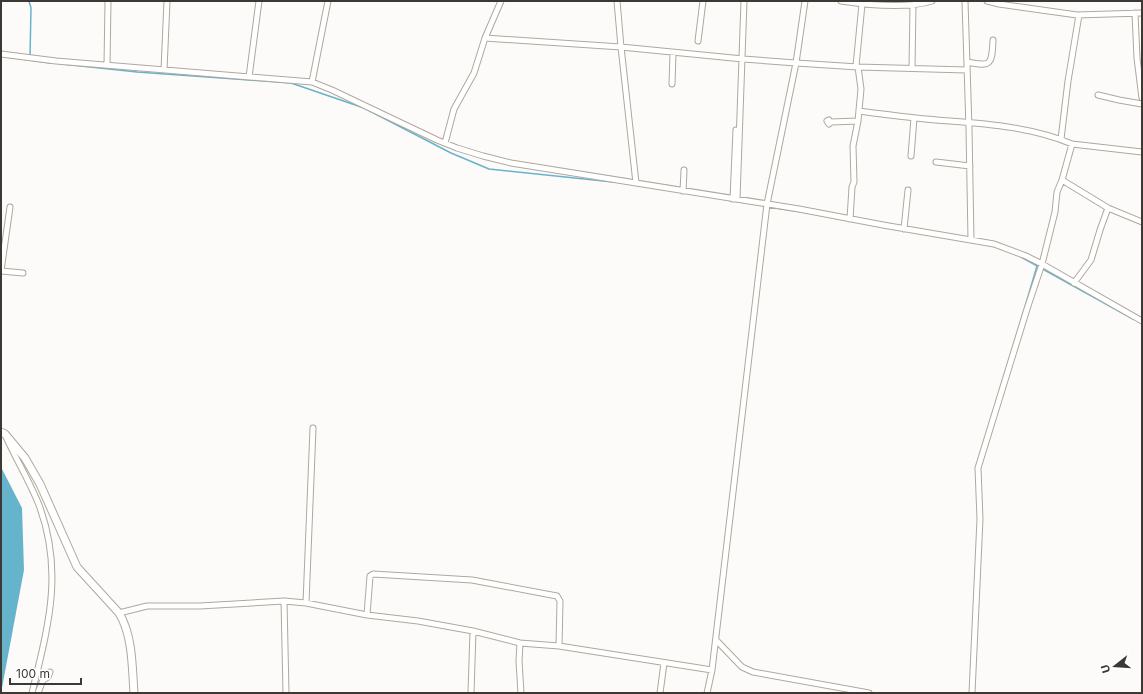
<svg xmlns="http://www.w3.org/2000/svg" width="1143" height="694" font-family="Inter,sans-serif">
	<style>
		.water { fill: #66b4cb }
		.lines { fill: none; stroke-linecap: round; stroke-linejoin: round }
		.stream { stroke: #66b4cb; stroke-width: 1.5 }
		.street-casing { stroke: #b1a79c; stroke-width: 7 }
		.secondary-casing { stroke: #b1a79c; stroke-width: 9 }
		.street { stroke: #fff; stroke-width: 5 }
		.secondary { stroke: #fff; stroke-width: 7 }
	</style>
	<rect width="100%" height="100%" fill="#fdfbf9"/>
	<!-- water -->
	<path class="water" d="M1,467L22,508L24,570L1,693Z"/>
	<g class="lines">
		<!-- stream -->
		<path class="stream" d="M29,1L31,8L30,56
			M7,57L50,63
			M62,64L137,72L291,83L364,108L451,153L489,169L613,182
			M727,200L765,206
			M769,207L808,213
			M1021,257L1133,319
			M1011,354L1037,266"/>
		<defs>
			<path id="street" d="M617,1L621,47L636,183
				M841,1C868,5 906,9 932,1
				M965,1L969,129L971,240
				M987,1L999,4L1077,15L1142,13
				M1135,13L1137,58L1142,98
				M485,38L621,47L743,59L796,63L858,67L967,70
				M698,41L703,1
				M1,54L56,61L312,82L332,90L437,140L457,148L483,156L511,163L799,209L883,225L994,244L1026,256L1042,264L1142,321
				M967,62C991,67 992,65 993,40
				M107,65L108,1
				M856,66L862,4
				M912,68L913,5
				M164,70L167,1
				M249,77L259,1
				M312,82L328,1
				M672,84L673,53
				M1098,95L1119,100L1142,104
				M859,111C889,115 919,119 950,121C991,124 1034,128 1072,144L1142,152
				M829,120L827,121L829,124L831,122L858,121
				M1061,139L1068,81L1079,15
				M445,143L454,109L474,73L485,38L501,1
				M911,156L914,118
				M936,162L970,166
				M1062,180L1108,208L1100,230L1091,260L1074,283
				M683,191L684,170
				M733,199L736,130
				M737,199L744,1
				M1108,208L1142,222
				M850,219L852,187L854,182L853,146L858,121L861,89L858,67
				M904,229L908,190
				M1,271L10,207
				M1,271L23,273
				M7,439C17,461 30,482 39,505C64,572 48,627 32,693
				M284,601L286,693
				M306,603L313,428
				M119,613L147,606H200L284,601L306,603L367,615L418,621L473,631L520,643L559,646L712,670
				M367,615L370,576L373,574L472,580L557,596L560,601L559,646
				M716,640L742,667L753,672L869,693
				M520,643L519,661L521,693
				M38,693L43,680L48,677L50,672
				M471,693L473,631
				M660,693L664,663
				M707,693L712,670L767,204L796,63L805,1
				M972,693L980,519L978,468L1027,309L1042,264L1055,212L1057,192L1062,180L1072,144"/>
			<path id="secondary" d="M1,432L5,434L25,458L40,484L77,567L119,613C133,636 132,667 134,693"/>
		</defs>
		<!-- street casing -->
		<use href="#street" class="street-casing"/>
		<!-- secondary casing -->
		<use href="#secondary" class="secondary-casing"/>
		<!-- street -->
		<use href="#street" class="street"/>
		<!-- secondary -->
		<use href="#secondary" class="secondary"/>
	</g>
	<!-- border -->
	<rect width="1143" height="694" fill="none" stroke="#3c3834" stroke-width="4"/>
	<!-- north arrow -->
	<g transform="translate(1115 666) rotate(253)" stroke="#ffffff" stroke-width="3" paint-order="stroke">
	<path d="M0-3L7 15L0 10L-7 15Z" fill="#3c3834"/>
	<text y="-6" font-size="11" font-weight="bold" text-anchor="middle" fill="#3c3834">U</text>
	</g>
	<!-- scale -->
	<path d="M10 678v6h71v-6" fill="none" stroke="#3c3834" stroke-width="2"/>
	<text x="16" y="678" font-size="12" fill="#3c3834" stroke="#ffffff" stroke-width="3" paint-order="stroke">100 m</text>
</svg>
